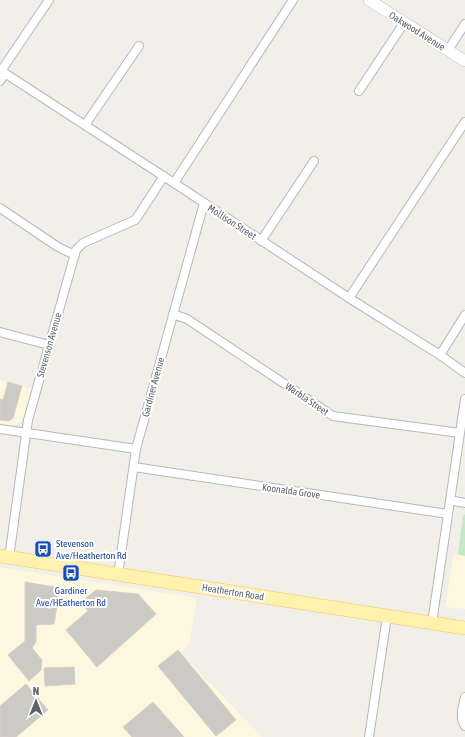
<svg xmlns="http://www.w3.org/2000/svg" width="465" height="737" font-family="'Asap Condensed',sans-serif">
	<style>
		.commercial { fill: #fef7e0 }
		.green { fill: #c5e8c5 }
		.building { fill: #cccac5; stroke: #d6d1c6 }
		.lines { fill: none; stroke-linecap: round; stroke-linejoin: round }
		.minor-casing { stroke: #b5b8bc; stroke-width: 10 }
		.tertiary-casing { stroke: #b5b8bc; stroke-width: 12 }
		.primary-casing { stroke: #f2c960; stroke-width: 14 }
		.minor { stroke: #fff; stroke-width: 8 }
		.tertiary { stroke: #fff; stroke-width: 11 }
		.primary { stroke: #fff2af; stroke-width: 13 }
		.labels { text-anchor: middle; dominant-baseline: central; stroke-width: 4; stroke-linejoin: round; paint-order: stroke }
		.street-label { font-size: 10px; fill: #5f6368; stroke: #fff }
		.transit-label { font-size: 10px; fill: #164399; stroke: #fff; text-anchor: start }
	</style>
	<rect width="100%" height="100%" fill="#f1efe8"/>
	<!-- commercial -->
	<path class="commercial" d="M0,380L33,389L25,420L12,426L0,424Z
		M454,554L465,556V609L445,607Z
		M0,567L197,598L189,644L181,653L262,737H0Z"/>
	<!-- green -->
	<path class="green" d="M465,514V556L458,554L463,516Z"/>
	<!-- building -->
	<path class="building" d="M8,382L22,386L13,418L9,421L0,420V399L3,400Z
		M25,582L60,588L54,624L36,625V642L32,648L42,660L41,670L29,681L8,655L25,641Z
		M96,590L138,594L156,614L97,667L66,630L88,611L81,602Z
		M178,650L236,720L216,736L158,666Z
		M74,667L75,684L45,686L44,668Z
		M26,684L48,710L16,737H0V706Z
		M153,702L184,737H132L123,727Z"/>
	<g class="lines">
		<defs>
			<path id="minor" d="M448,50L465,24
				M0,70L174,183L349,298L440,355L465,373
				M1,71L49,0
				M0,81L5,73
				M359,91L404,23
				M85,125L139,46
				M174,183L293,0
				M0,208L58,247L75,255
				M261,241L314,161
				M349,298L465,122
				M173,314L187,319L333,416L460,433
				M0,332L49,345
				M440,355L465,315
				M0,429L136,449
				M134,467L448,514
				M450,500L465,503
				M9,558L28,420L76,250L83,243L135,220L138,216L164,176
				M118,575L136,449L204,203
				M432,623L465,399
				M465,697C463,706 459,718 465,726
				M369,737L387,616"/>
			<path id="tertiary" d="M369,0L465,61"/>
			<path id="primary" d="M0,556L465,628"/>
		</defs>
		<!-- minor casing -->
		<use href="#minor" class="minor-casing"/>
		<!-- tertiary casing -->
		<use href="#tertiary" class="tertiary-casing"/>
		<!-- primary casing -->
		<use href="#primary" class="primary-casing"/>
		<!-- minor -->
		<use href="#minor" class="minor"/>
		<!-- tertiary -->
		<use href="#tertiary" class="tertiary"/>
		<!-- primary -->
		<use href="#primary" class="primary"/>
	</g>
	<!-- icons -->
	<defs>
		<symbol id="bus-square" viewBox="-11 -11 22 22"><rect x="-9" y="-9" width="18" height="18" rx="4" fill="#1a4fb4" stroke="#fff"/><path d="M-5-6H5V4H4V6H2V4H-2V6H-4V4H-5ZM-3.5-4V0h7V-4ZM-3.5 1.2v1.5H-2V1.2ZM2 1.2v1.5H3.5V1.2Z" fill="#fff"/></symbol>
	</defs>
	<g fill-rule="evenodd">
		<use href="#bus-square" x="33" y="539" width="20" height="20"/>
		<use href="#bus-square" x="61" y="563" width="20" height="20"/>
	</g>
	<g class="labels">
		<!-- street labels -->
		<g class="street-label">
			<text transform="translate(417 31) rotate(32)">Oakwood Avenue</text>
			<text transform="translate(232 222) rotate(33)">Mollison Street</text>
			<text transform="translate(49 345) rotate(-74)">Stevenson Avenue</text>
			<text transform="translate(153 387) rotate(-75)">Gardiner Avenue</text>
			<text transform="translate(307 399) rotate(34)">Warbla Street</text>
			<text transform="translate(291 491) rotate(8)">Koonalda Grove</text>
			<text transform="translate(233 592) rotate(9)">Heatherton Road</text>
		</g>
		<!-- transit labels -->
		<g class="transit-label">
			<text x="56" y="543">Stevenson<tspan x="56" dy="12">Ave/Heatherton Rd</tspan></text>
			<text x="71" y="590" text-anchor="middle">Gardiner<tspan x="71" dy="12">Ave/HEatherton Rd</tspan></text>
		</g>
	</g>
	<!-- north arrow -->
	<g transform="translate(36 701)" stroke="#ffffff" stroke-width="3" paint-order="stroke">
	<path d="M0-3L7 15L0 10L-7 15Z" fill="#5f6368"/>
	<text y="-6" font-size="11" font-weight="bold" text-anchor="middle" fill="#5f6368">N</text>
	</g>
</svg>
